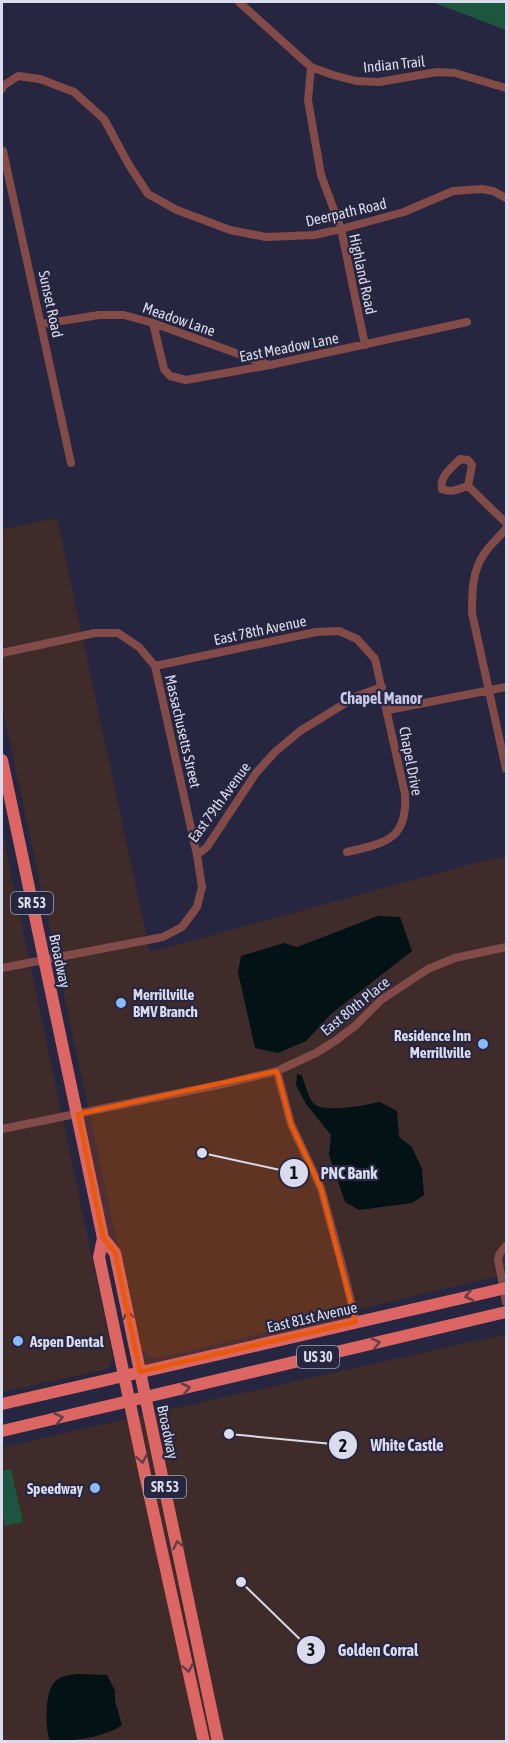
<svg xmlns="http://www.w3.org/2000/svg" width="508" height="1743" font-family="'Asap Condensed',sans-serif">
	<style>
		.commercial { fill: #3f2b29 }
		.green { fill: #1d563f }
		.water { fill: #031214 }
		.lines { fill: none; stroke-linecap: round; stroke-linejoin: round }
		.minor { stroke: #834b48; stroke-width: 8 }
		.primary { stroke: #db6663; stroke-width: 12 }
		.oneway { stroke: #653c4c }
		.marked { fill: #e8590c; fill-opacity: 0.2; stroke: #e8590c; stroke-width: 4.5; stroke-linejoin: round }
		.poi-dot { fill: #8cb9fc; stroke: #262640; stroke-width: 2 }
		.labels { text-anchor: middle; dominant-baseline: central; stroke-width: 4.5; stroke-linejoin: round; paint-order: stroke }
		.shield { fill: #262640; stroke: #a4a5b8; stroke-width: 1.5 }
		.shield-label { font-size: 14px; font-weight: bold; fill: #dadbec }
		.street-label { font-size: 15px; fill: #dadbec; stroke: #262640 }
		.poi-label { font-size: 15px; font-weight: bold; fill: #dadbec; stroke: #262640; text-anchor: start }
		.neighbourhood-label { font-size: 16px; font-weight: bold; fill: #c6c8e9; stroke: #262640 }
		.leader { fill: none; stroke: #dadbec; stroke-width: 2 }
		.callout-dot { fill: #dadbec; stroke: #262640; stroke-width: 2 }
		.mark-label { font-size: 18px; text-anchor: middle; font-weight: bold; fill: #111 }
		.callout-label { font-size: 16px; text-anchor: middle; font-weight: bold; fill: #dadbec; stroke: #262640; stroke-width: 4.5; stroke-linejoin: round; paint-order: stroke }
	</style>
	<rect width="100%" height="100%" fill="#262640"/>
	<!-- commercial -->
	<path class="commercial" d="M57,518L150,952L475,863L506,856V1274L155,1359L140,1349L2,706V529Z
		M2,831L113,1357L110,1366L104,1370L2,1392Z
		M506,1334V1741H2V1447Z"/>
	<!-- green -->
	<path class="green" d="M432,2H506V30Z
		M11,1469L23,1522L5,1526L2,1510V1471Z"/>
	<!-- water -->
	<path class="water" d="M378,916L400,917L412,951L331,1014L306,1041L278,1053L255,1048L238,972L241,956L284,943L297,947Z
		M297,1074L302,1076C305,1084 308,1096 313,1103C324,1114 366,1105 380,1102L397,1111L399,1137L412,1147L422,1169L424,1195L412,1203L359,1210L345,1202L329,1155L331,1135L306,1104L296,1085Z
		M80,1674L107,1675L115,1691V1701L122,1725C107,1737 69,1742 50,1741C45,1730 45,1694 53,1684C59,1675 70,1675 80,1674Z"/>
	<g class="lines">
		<!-- minor -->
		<path class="minor" d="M239,2L311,67L333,75L356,81L379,82L437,72L455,73L506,88
			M311,67L308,100L321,175L341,229L365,345
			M2,89L3,86L18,76L40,79L74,92L104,119L129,165L148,194L177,210L230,230L266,237L314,235L341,229L404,212L453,191L482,189L493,191L506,198
			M3,151L71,463
			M153,323L164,369L170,376L186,380L270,365L467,322
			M42,324L99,315H124L153,323L269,365
			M460,459L468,460L472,465L468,486C459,489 451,493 442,489C439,476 453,467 460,459Z
			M468,486L506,523
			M506,529C499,537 490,545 484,554C472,571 472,593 472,613L506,769
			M2,653L95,633H118L139,647L155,666L316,632L339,631L357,639L375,659L405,794C408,840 385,843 347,852
			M388,710L506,687
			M197,855L207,847L256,773L275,752L300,731L357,696L382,687
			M2,968L163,937L182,927L197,907L202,887L197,855L155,666
			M277,1071L291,1124L321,1188L343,1269L356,1322
			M2,1129L223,1084L277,1071L316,1053L335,1041L355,1026L381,1000L428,969L455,958L506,947
			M506,1246L500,1253L498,1259L506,1302"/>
		<!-- primary -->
		<path class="primary" d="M2,760L103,1238L115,1253L218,1742
			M103,1238L99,1257L144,1470L204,1742
			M2,1404L506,1288
			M2,1431L506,1312"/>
	</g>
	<!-- one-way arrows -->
	<defs><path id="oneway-chevron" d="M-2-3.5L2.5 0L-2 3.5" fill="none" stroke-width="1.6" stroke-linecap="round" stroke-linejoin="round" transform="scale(1.5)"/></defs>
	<g class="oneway">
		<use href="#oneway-chevron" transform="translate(469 1296) rotate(167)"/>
		<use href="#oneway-chevron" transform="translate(128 1315) rotate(-102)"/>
		<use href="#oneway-chevron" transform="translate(376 1343) rotate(-13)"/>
		<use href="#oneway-chevron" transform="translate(186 1388) rotate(-13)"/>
		<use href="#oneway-chevron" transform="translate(59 1418) rotate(-13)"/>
		<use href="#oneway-chevron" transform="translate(142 1459) rotate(79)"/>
		<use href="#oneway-chevron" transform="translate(178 1545) rotate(-102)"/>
		<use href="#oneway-chevron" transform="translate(188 1668) rotate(78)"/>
	</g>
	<!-- marked area -->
	<path class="marked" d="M277,1071L291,1124L321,1188L356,1322L140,1372L115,1253L103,1238L78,1114Z"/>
	<!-- markers -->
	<g class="poi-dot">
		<circle cx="121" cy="1003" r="6"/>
		<circle cx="483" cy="1044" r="6"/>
		<circle cx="18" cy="1341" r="6"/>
		<circle cx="95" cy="1488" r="6"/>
	</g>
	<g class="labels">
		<!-- shield labels -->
		<g class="shield">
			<rect x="11" y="892" width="42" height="22" rx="4.5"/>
			<rect x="297" y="1346" width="42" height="22" rx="4.5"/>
			<rect x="144" y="1476" width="42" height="22" rx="4.5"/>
		</g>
		<g class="shield-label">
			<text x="32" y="903">SR 53</text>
			<text x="318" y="1357">US 30</text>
			<text x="165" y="1487">SR 53</text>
		</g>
		<!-- street labels -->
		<g class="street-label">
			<text transform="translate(394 64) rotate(-6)">Indian Trail</text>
			<text transform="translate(346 212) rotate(-13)">Deerpath Road</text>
			<text transform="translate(363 274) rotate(78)">Highland Road</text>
			<text transform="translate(51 304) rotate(78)">Sunset Road</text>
			<text transform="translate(179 319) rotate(19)">Meadow Lane</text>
			<text transform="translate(289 347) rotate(-11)">East Meadow Lane</text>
			<text transform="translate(260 630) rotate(-12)">East 78th Avenue</text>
			<text transform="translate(183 731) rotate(77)">Massachusetts Street</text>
			<text transform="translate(411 761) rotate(79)">Chapel Drive</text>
			<text transform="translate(219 802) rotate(-54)">East 79th Avenue</text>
			<text transform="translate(60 961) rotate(78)">Broadway</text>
			<text transform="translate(355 1006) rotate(-39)">East 80th Place</text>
			<text transform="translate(312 1317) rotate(-13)">East 81st Avenue</text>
			<text transform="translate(168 1432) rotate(78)">Broadway</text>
		</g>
		<!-- poi labels -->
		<g class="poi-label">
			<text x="133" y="994">Merrillville<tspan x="133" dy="17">BMV Branch</tspan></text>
			<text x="471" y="1035" text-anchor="end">Residence Inn<tspan x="471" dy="17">Merrillville</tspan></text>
			<text x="30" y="1341">Aspen Dental</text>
			<text x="83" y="1488" text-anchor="end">Speedway</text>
		</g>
		<!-- neighbourhood labels -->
		<g class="neighbourhood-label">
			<text x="381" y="698">Chapel Manor</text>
		</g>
	</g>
	<!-- callouts -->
	<path class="leader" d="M202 1153L294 1173M229 1434L343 1445M241 1582L311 1650"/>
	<g class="callout-dot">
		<circle cx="202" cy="1153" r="6"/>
		<circle cx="229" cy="1434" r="6"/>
		<circle cx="241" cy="1582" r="6"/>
		<circle cx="294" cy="1173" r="15"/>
		<circle cx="343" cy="1445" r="15"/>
		<circle cx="311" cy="1650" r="15"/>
	</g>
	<g class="mark-label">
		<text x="294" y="1179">1</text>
		<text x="343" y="1452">2</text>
		<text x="311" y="1656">3</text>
	</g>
	<g class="callout-label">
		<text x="349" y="1179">PNC Bank</text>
		<text x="407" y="1451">White Castle</text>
		<text x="378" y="1656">Golden Corral</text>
	</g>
	<!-- border -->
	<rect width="508" height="1743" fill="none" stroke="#dadbec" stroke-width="6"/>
</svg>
